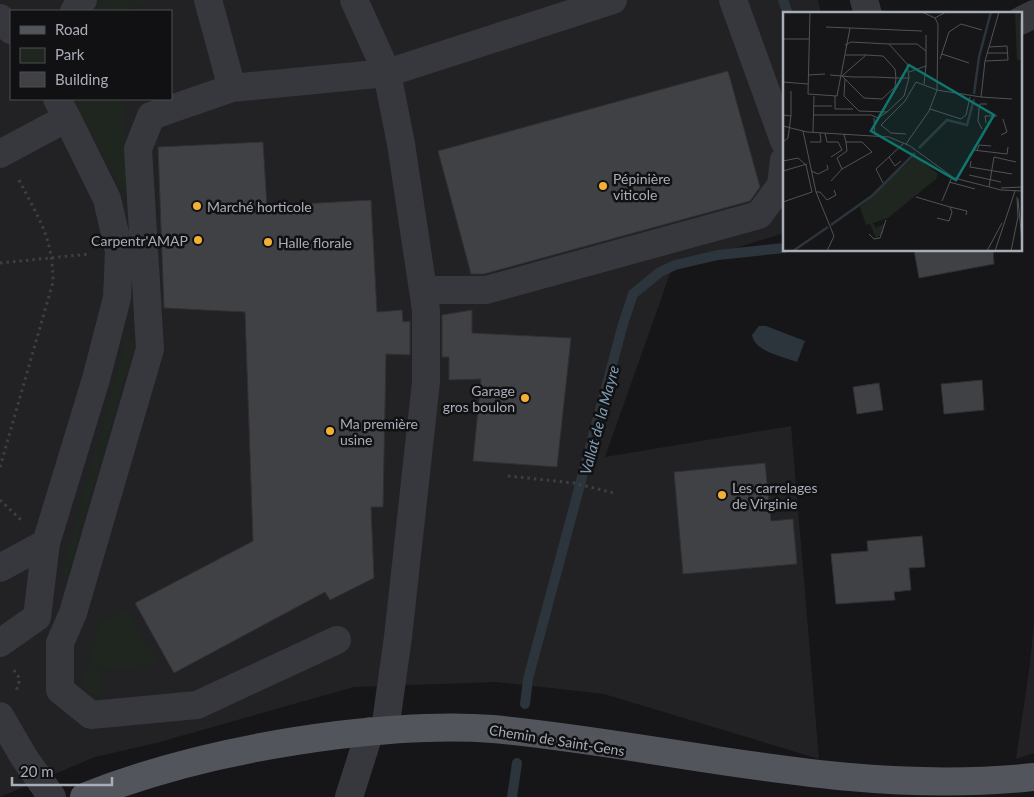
<svg xmlns="http://www.w3.org/2000/svg" width="1034" height="797" font-family="Lato,sans-serif">
	<style>
		.built { fill: #222225; fill-rule: evenodd }
		.green { fill: #1e261f }
		.water { fill: #2c353c }
		.lines { fill: none; stroke-linecap: round; stroke-linejoin: round }
		.stream { stroke: #2c353c; stroke-width: 10 }
		.building { fill: #404145; stroke: #303034 }
		.path { stroke: #3d3f44; stroke-width: 3; stroke-dasharray: 2.5 4; stroke-linecap: butt }
		.minor { stroke: #37383d; stroke-width: 28 }
		.major { stroke: #53555c; stroke-width: 28 }
		.poi-dot { fill: #f2b134; stroke: #111113; stroke-width: 2 }
		.labels { text-anchor: middle; dominant-baseline: central; stroke-width: 5; stroke-linejoin: round; paint-order: stroke }
		.poi-label { font-size: 14px; fill: #a8adb8; stroke: #111113; text-anchor: start }
		.street-label { font-size: 14px; fill: #a8adb8; stroke: #111113 }
		.water-label { font-size: 15px; font-style: italic; fill: #7f9bb3; stroke: #111113 }
		.inset-river { fill: none; stroke: #2c353c; stroke-width: 2.5 }
		.inset-road { fill: none; stroke: #505258; stroke-width: 1 }
		.view { fill: #0f766e; fill-opacity: 0.15; stroke: #0f766e; stroke-width: 2.5 }
		.inset-edge { fill: none; stroke: #a8adb8; stroke-width: 2.5 }
	</style>
	<rect width="100%" height="100%" fill="#161618"/>
	<!-- built -->
	<path class="built" d="M0,0H818L821,14H784V233L672,268L605,457L791,426L819,759L604,694L496,682L354,687L156,743L95,757L0,797ZM11,11H171V99H11Z
		M1034,622V753L1016,759L1030,664Z"/>
	<!-- green -->
	<path class="green" d="M102,0H152L121,11H94Z
		M73,99H124L127,200Z
		M126,340L135,342L67,576L61,575Z
		M126,608L159,665L99,670L100,699L87,692L83,683L99,624Z"/>
	<!-- water -->
	<path class="water" d="M759,326H766L805,341L797,362C782,356 755,352 752,335Z"/>
	<g class="lines">
		<!-- stream -->
		<path class="stream" d="M783,0L788,14
			M525,704L528,679L623,324L633,294L660,272L675,265L718,255L784,248
			M512,797L517,763"/>
	</g>
	<!-- building -->
	<path class="building" d="M728,71L760,187L750,201L484,274H471L438,151Z
		M263,142L267,206L371,200L377,312L402,310L403,322L410,321V355L386,354L383,507H371L374,578L330,600L325,592L174,673L135,603L253,541L245,312L164,308L158,147Z
		M914,250H993L994,264L919,278Z
		M472,310V333L571,338L557,467L473,461L481,379L449,380V357H442V315Z
		M982,380L984,410L944,414L941,384Z
		M879,383L883,410L857,414L853,387Z
		M765,463L771,521L793,519L797,564L683,574L674,472Z
		M922,536L925,567L909,568L911,590L894,592L895,600L836,604L831,554L868,551L867,541Z"/>
	<g class="lines">
		<!-- path -->
		<path class="path" d="M0,263L89,254
			M0,467L53,282C53,236 38,218 18,178
			M508,476L574,483L614,493
			M0,500L21,520
			M14,670L20,679L16,691"/>
		<!-- minor -->
		<path class="minor" d="M208,0L232,88
			M354,0L387,73L401,144L426,310V382L398,637L385,730
			M733,0L784,141
			M864,0L868,14
			M74,11L83,0
			M0,18L11,30
			M1020,21L1034,14
			M0,154L67,118L57,99
			M423,290H486L759,215L781,185L784,160
			M0,568L46,543L96,379L117,298L119,251L107,199L67,118
			M337,640L197,705L91,715L60,690V643L73,613L150,349L138,149L151,116L232,88L387,73L613,0
			M0,643L37,617L46,543
			M0,716L25,759L52,797
			M349,797L370,731"/>
		<!-- major -->
		<path class="major" d="M84,797C166,764 251,746 338,735C389,729 441,725 493,729C675,746 848,797 1034,777"/>
	</g>
	<!-- markers -->
	<g class="poi-dot">
		<circle cx="603" cy="186" r="5"/>
		<circle cx="197" cy="206" r="5"/>
		<circle cx="198" cy="240" r="5"/>
		<circle cx="268" cy="242" r="5"/>
		<circle cx="525" cy="398" r="5"/>
		<circle cx="330" cy="431" r="5"/>
		<circle cx="722" cy="495" r="5"/>
	</g>
	<g class="labels">
		<!-- poi labels -->
		<g class="poi-label">
			<text x="613" y="178">Pépinière<tspan x="613" dy="16">viticole</tspan></text>
			<text x="207" y="206">Marché horticole</text>
			<text x="188" y="240" text-anchor="end">Carpentr'AMAP</text>
			<text x="278" y="242">Halle florale</text>
			<text x="515" y="390" text-anchor="end">Garage<tspan x="515" dy="16">gros boulon</tspan></text>
			<text x="340" y="423">Ma première<tspan x="340" dy="16">usine</tspan></text>
			<text x="732" y="487">Les carrelages<tspan x="732" dy="16">de Virginie</tspan></text>
		</g>
		<!-- street labels -->
		<g class="street-label">
			<text transform="translate(557 740) rotate(9)">Chemin de Saint-Gens</text>
		</g>
		<!-- water labels -->
		<g class="water-label">
			<text transform="translate(599 420) rotate(-75)">Vallat de la Mayre</text>
		</g>
	</g>
	<!-- overview -->
	<g transform="translate(783 12)">
		<rect width="239" height="239" fill="#161618"/>
		<path d="M232,0H236L239,18L238,48H234ZM132,144L155,162L153,167L105,206L90,211L93,216L101,212L100,222L93,226L87,212L83,213L77,195Z" fill="#1e261f"/>
		<path class="inset-river" d="M191,82L196,45L208,0M136,136L164,108L184,113L191,87M48,213L90,183L132,141M10,239L45,215"/>
		<path class="inset-road" d="M27,0L25,82L54,84L67,16M139,0L152,6L163,0M43,15L139,19M0,27H26M106,32H134L143,39V54L126,60M143,39V23M204,41H225M159,42L186,51M62,43H83M157,47L166,20L178,12L199,18M202,49L225,48L224,34L206,35M25,63L42,62M47,63L59,64L83,43L100,44L112,57L113,66L112,75L99,87L81,86L59,64L69,65H91L113,66H126L124,52L106,32L68,30L62,33M62,67L61,84L76,99L104,100L121,84L126,66M0,70L25,72M141,72L143,54M8,79V104M52,84V97H70M198,85L229,87M31,94H49M147,97L178,107L183,103L187,85M0,103L8,104L5,126L0,130M31,103H88L95,106L104,100M91,106L92,123M203,111L202,104H214M0,114L24,120L106,125L127,134L171,166L218,178L239,179M199,117L195,109L196,97L197,92H204M20,119L33,180L51,224L44,239M30,120L31,84M42,121L44,130H55L59,138L48,145M61,122L63,130H79L89,140L59,157L54,146L64,139L63,130M123,122L108,121L98,113L122,89L133,70L154,78L198,85L202,49L216,0M218,123L224,120L220,107M27,130H38L37,121M123,132L146,99L154,78L155,12L152,6M190,138L224,142L225,135M194,139L196,133L208,134M106,145L112,154L118,149M0,149L15,146M188,149L187,155L229,162M0,159L24,152M28,159L35,162L45,157L44,153M186,163L218,170M48,169L59,157M166,170L192,177M100,171L93,157L121,131M206,175L211,145L233,150M218,176L239,175M33,180H37L44,188L53,183L51,178M133,185L167,195L169,200L166,209L154,206M235,187L239,229M159,189L169,165M0,190L29,180L23,153L15,146M167,195L184,199L183,203M86,222L91,227L97,226L103,208M204,239L219,211M212,239L232,179M228,239L235,205L234,185"/>
		<path class="view" d="M126,53L211,103L173,168L88,119Z"/>
		<rect width="239" height="239" class="inset-edge"/>
	</g>
	<!-- legend -->
	<rect x="10" y="10" width="162" height="90" fill="#111113" stroke="#4d4f55"/>
	<rect x="20" y="26" width="25" height="8" fill="#53555c" stroke="#4d4f55"/>
	<text x="55" y="35" font-size="15" fill="#a8adb8">Road</text>
	<rect x="20" y="48" width="25" height="15" fill="#1e261f" stroke="#4d4f55"/>
	<text x="55" y="60" font-size="15" fill="#a8adb8">Park</text>
	<rect x="20" y="72" width="25" height="15" fill="#404145" stroke="#4d4f55"/>
	<text x="55" y="85" font-size="15" fill="#a8adb8">Building</text>
	<!-- scale -->
	<path d="M12 777v8h100v-8" fill="none" stroke="#a8adb8" stroke-width="2.5"/>
	<text x="20" y="777" font-size="15" fill="#a8adb8" stroke="#111113" stroke-width="4" paint-order="stroke">20 m</text>
</svg>
